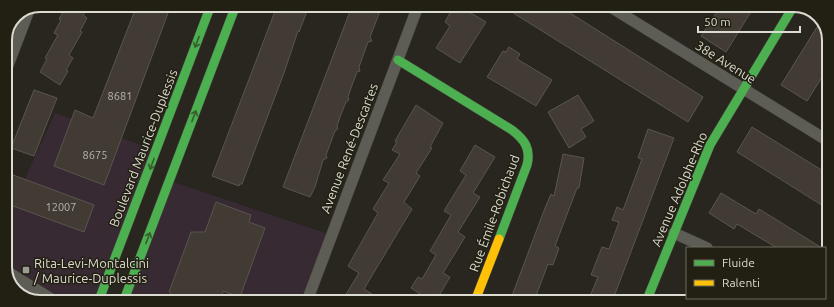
<svg xmlns="http://www.w3.org/2000/svg" width="834" height="307" font-family="Ubuntu,sans-serif">
	<style>
		.commercial { fill: #382a33 }
		.building { fill: #413b34; stroke: #59554f }
		.lines { fill: none; stroke-linecap: round; stroke-linejoin: round }
		.street-casing { stroke: #45443d; stroke-width: 12 }
		.fast-casing { stroke: #45443d; stroke-width: 10 }
		.slow-casing { stroke: #45443d; stroke-width: 10 }
		.street { stroke: #5d5c55; stroke-width: 11 }
		.fast { stroke: #4caf50; stroke-width: 9 }
		.slow { stroke: #ffc107; stroke-width: 9 }
		.oneway { stroke: #35602e }
		.poi-dot { fill: #9d9c93; stroke: #222012; stroke-width: 1.5 }
		.labels { text-anchor: middle; dominant-baseline: central; stroke-width: 3; stroke-linejoin: round; paint-order: stroke }
		.number-label { font-size: 11px; fill: #b5b3aa }
		.street-label { font-size: 13px; fill: #dcdbd2; stroke: #222012 }
		.poi-label { font-size: 13px; fill: #dcdbd2; stroke: #222012; text-anchor: start }
		.rim { fill: none; stroke: #dcdbd2; stroke-width: 2 }
	</style>
	<rect width="100%" height="100%" fill="#28261f"/>
	<!-- commercial -->
	<path class="commercial" d="M55,113L157,151L99,300H29L12,288L5,269V174L24,181Z
		M170,181L331,235L307,301L124,300Z"/>
	<!-- building -->
	<path class="building" d="M67,5H90L83,15L87,18L80,31L82,32L69,55L73,58L66,70L68,71L60,85L40,72L47,59L45,58L58,35L54,33L61,20L59,19Z
		M137,5H171L104,185L54,166L75,110L93,118Z
		M277,6H309L299,32L298,31L284,73L242,184H240L239,186L212,176Z
		M352,6H382L370,37L372,41L368,42L359,67L360,71L357,72L351,88L348,97L349,100L346,102L340,117L337,126L338,129L335,131L326,155L327,158L323,160L315,187L310,197L283,187Z
		M454,6H459L486,22L460,63L436,48L450,26L445,22Z
		M502,6H559L703,97L688,122Z
		M720,7H754L726,52L701,36Z
		M822,19L829,38V66L807,101L781,85Z
		M509,47L520,54L517,59L552,80L536,106L487,77L503,51L506,52Z
		M34,90L57,98L34,156L11,148Z
		M578,95L594,121L581,129L586,137L569,148L548,112Z
		M416,105L443,123L430,147L432,148L416,173L420,176L404,202L412,209L364,289L383,301H342L359,273L348,266L378,213L373,209L389,183L383,180L400,154L392,150L397,142L395,141Z
		M752,127L828,174V209L737,152Z
		M648,129L674,138L612,302L588,301L598,277L591,275L602,247L609,249L619,222L612,220L617,207L623,210L642,159L638,158Z
		M475,145L495,157L473,193L480,197L458,232L465,237L443,273L450,277L436,301H431L411,288L418,277L422,279L436,255L430,251L451,215L444,211L466,175L460,171Z
		M563,154L584,158L579,188H577L555,246L559,248L553,265L548,264L534,301H510L545,208L551,194L554,196Z
		M5,172L94,205L84,232L5,203Z
		M721,193L756,214L759,209L822,248H777L737,224L734,229L709,213Z
		M216,202L251,215L249,222L265,228L240,297L223,291L220,301L180,300L169,292L191,232H205Z"/>
	<g class="lines">
		<defs>
			<path id="street" d="M609,6L828,141
				M5,73L29,10
				M674,233L707,248
				M6,271L53,300
				M802,298L804,299
				M307,301L418,6"/>
			<path id="fast" d="M398,60L512,130C525,140 531,149 527,165L499,239
				M99,300L211,5
				M124,300L236,5
				M646,302L710,145L793,7"/>
			<path id="slow" d="M475,301L499,239"/>
		</defs>
		<!-- street casing -->
		<use href="#street" class="street-casing"/>
		<!-- fast casing -->
		<use href="#fast" class="fast-casing"/>
		<!-- slow casing -->
		<use href="#slow" class="slow-casing"/>
		<!-- street -->
		<use href="#street" class="street"/>
		<!-- fast -->
		<use href="#fast" class="fast"/>
		<!-- slow -->
		<use href="#slow" class="slow"/>
	</g>
	<!-- one-way arrows -->
	<defs><path id="oneway-shaft" d="M-6 0H5M1.5-3L5.5 0L1.5 3" fill="none" stroke-width="1.6" stroke-linecap="round" stroke-linejoin="round"/></defs>
	<g class="oneway">
		<use href="#oneway-shaft" transform="translate(197 42) rotate(111)"/>
		<use href="#oneway-shaft" transform="translate(194 116) rotate(-69)"/>
		<use href="#oneway-shaft" transform="translate(152 164) rotate(111)"/>
		<use href="#oneway-shaft" transform="translate(148 238) rotate(-69)"/>
	</g>
	<!-- markers -->
	<rect class="poi-dot" x="22" y="266" width="8" height="8" rx="2"/>
	<g class="labels">
		<!-- number labels -->
		<g class="number-label">
			<text x="120" y="96">8681</text>
			<text x="95" y="155">8675</text>
			<text x="61" y="207">12007</text>
		</g>
		<!-- street labels -->
		<g class="street-label">
			<text transform="translate(726 62) rotate(32)">38e Avenue</text>
			<text transform="translate(143 148) rotate(-69)">Boulevard Maurice-Duplessis</text>
			<text transform="translate(349 148) rotate(-69)">Avenue René-Descartes</text>
			<text transform="translate(679 189) rotate(-67)">Avenue Adolphe-Rho</text>
			<text transform="translate(494 213) rotate(-70)">Rue Émile-Robichaud</text>
		</g>
		<!-- poi labels -->
		<g class="poi-label">
			<text x="34" y="263">Rita-Levi-Montalcini<tspan x="34" dy="15">/ Maurice-Duplessis</tspan></text>
		</g>
	</g>
	<!-- crop -->
	<path d="M0 0H834V307H0ZM40 12H794A28 28 0 0 1 822 40V267A28 28 0 0 1 794 295H40A28 28 0 0 1 12 267V40A28 28 0 0 1 40 12Z" fill="#222012" fill-rule="evenodd"/>
	<path class="rim" d="M40 12H794A28 28 0 0 1 822 40V267A28 28 0 0 1 794 295H40A28 28 0 0 1 12 267V40A28 28 0 0 1 40 12Z"/>
	<!-- legend -->
	<rect x="686" y="247" width="140" height="52" fill="#222012" stroke="#6c6b5f"/>
	<rect x="694" y="260" width="20" height="6" fill="#4caf50" stroke="#6c6b5f"/>
	<text x="722" y="267" font-size="12" fill="#dcdbd2">Fluide</text>
	<rect x="694" y="280" width="20" height="6" fill="#ffc107" stroke="#6c6b5f"/>
	<text x="722" y="287" font-size="12" fill="#dcdbd2">Ralenti</text>
	<!-- scale -->
	<path d="M698 26v6h102v-6" fill="none" stroke="#dcdbd2" stroke-width="2"/>
	<text x="704" y="26" font-size="12" fill="#dcdbd2" stroke="#222012" stroke-width="3" paint-order="stroke">50 m</text>
</svg>
